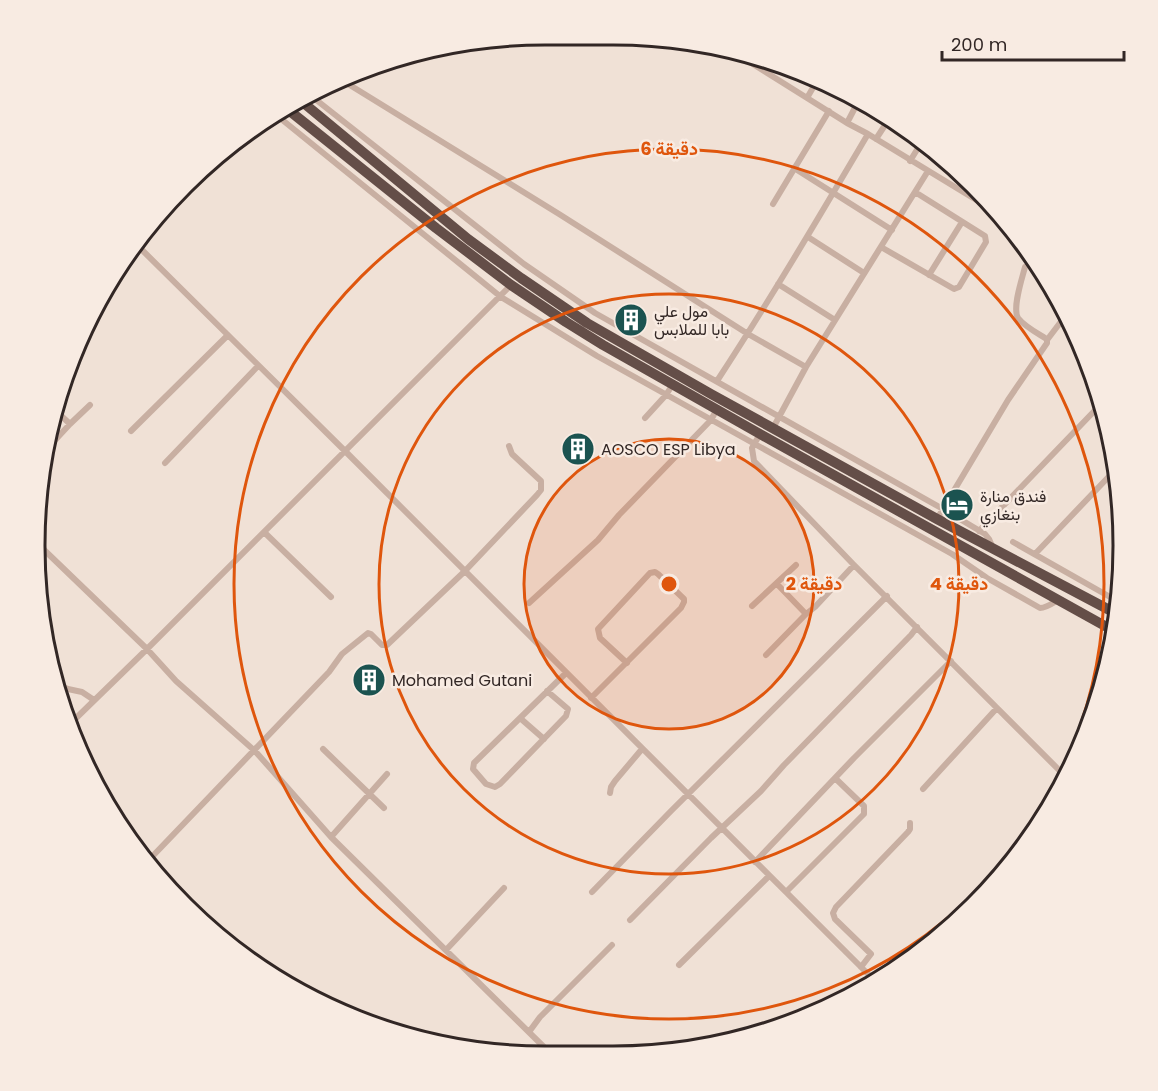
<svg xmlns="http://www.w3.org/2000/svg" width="1158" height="1091" font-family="Poppins,Vazirmatn,sans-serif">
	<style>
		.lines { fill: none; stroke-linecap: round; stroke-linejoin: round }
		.minor { stroke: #c8afa2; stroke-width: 6 }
		.trunk { stroke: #644e48; stroke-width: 10 }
		.ring { fill: none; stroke: #df560d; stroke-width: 3 }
		.labels { text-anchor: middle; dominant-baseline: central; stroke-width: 5; stroke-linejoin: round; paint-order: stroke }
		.poi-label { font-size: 16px; fill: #322725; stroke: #f8ebe2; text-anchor: start }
		.rim { fill: none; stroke: #322725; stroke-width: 3 }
		.centre { fill: #df560d; stroke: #f8ebe2; stroke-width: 3 }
		.ring-label { font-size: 18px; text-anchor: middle; font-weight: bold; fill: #df560d; stroke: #f8ebe2; stroke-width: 5; stroke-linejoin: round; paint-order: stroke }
	</style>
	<rect width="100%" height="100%" fill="#f0e1d6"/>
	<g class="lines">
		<!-- minor -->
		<path class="minor" d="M729,49L847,123L868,134L1001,215
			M340,79L559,214L748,334L806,367
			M310,95L524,264L595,313L943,509L985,534L989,539L992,546
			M807,98L818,79
			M275,114L501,297L597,356L952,554L987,578L1040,608C1046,608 1053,603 1058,600
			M847,123L859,100
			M876,139L889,119
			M910,161L923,140
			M794,168L892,230
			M773,204L829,111
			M808,237L864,273
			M136,244L345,451L876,982
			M881,247L954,289L959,287L986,242L985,236L915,192
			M929,275L962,222
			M778,284L835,320
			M1047,340L1066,315
			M717,381C770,300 819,217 868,134
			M55,410L70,424
			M645,418L666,395L673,384
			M773,428L806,367L928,171
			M131,431L228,335
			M760,434L752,448L754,461L854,565L1067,778
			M45,451L70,424L90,405
			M165,463L258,366
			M937,519L1008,400L1047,343V340L1045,338C1037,333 1024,326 1018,318C1012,308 1022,279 1025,267
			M979,531L1102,403
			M264,532L331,597
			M1013,542L1119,602
			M39,545L147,649L176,681L255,751L331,837L546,1049
			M1035,554L1117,468
			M777,584L806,614L815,607L854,565
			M529,603L598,540L619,515L711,420L717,409
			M752,606L796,565
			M766,655L806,614
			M56,684L68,689L82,692L94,700
			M547,691L568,709L566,716L500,784L495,787L486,784L473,769L474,763L566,673
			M591,698L681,608L684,602V599L658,574L655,572L650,573L598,629L600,638L627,663
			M520,718L544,739
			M69,725L147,649L511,285
			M323,749L384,808
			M923,789L997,708
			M610,793L611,787L615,781L642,749
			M331,837L387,774
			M147,862L329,672L342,654L368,633L371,634L382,645H387L465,571L537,495L541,490V481L512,454L509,446
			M755,862L854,758L951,661
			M592,892L671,811L887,596
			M786,892L864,814V806L836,779
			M630,920L711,838L761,791L784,765L911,635L917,627
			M933,941L967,908L969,909
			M446,950L504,888
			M679,965L769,876
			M861,967L871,954L835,919L833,913L836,907L908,832L910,829V823
			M529,1032L540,1017L612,945"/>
		<!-- trunk -->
		<path class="trunk" d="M300,100L468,239L521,278L587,323L711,394L937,519L1117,614
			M286,108L436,228L511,285L566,322L603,345L760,434L1114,631"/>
	</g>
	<!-- distance rings -->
	<circle cx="669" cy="584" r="145" fill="#df560d" fill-opacity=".12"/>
	<g class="ring">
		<circle cx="669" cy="584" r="145"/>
		<circle cx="669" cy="584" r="290"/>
		<circle cx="669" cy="584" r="435"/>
	</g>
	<!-- icons -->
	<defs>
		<symbol id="building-disc" viewBox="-11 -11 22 22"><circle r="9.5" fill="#1b5350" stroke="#f8ebe2"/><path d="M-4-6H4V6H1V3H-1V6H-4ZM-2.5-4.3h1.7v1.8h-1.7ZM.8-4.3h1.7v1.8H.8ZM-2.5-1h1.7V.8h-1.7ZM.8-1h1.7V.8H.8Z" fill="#fff"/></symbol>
		<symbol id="hotel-disc" viewBox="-11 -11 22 22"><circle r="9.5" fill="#1b5350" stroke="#f8ebe2"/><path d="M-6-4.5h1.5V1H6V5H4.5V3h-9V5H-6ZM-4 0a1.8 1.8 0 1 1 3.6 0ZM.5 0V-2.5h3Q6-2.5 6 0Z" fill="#fff"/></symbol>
	</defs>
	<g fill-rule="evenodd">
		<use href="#building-disc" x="612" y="301" width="38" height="38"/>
		<use href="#building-disc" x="559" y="430" width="38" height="38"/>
		<use href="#hotel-disc" x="938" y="486" width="38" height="38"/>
		<use href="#building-disc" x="350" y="661" width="38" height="38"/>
	</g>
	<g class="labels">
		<!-- poi labels -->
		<g class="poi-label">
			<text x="654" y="311">مول علي<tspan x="654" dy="18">بابا للملابس</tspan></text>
			<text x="601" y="449">AOSCO ESP Libya</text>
			<text x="980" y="496">فندق منارة<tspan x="980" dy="18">بنغازي</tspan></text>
			<text x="392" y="680">Mohamed Gutani</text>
		</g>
	</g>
	<!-- crop -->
	<path d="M0 0H1158V1091H0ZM545 45H613A500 500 0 0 1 1113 545V546A500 500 0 0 1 613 1046H545A500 500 0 0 1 45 546V545A500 500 0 0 1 545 45Z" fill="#f8ebe2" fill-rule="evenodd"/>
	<path class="rim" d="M545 45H613A500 500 0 0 1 1113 545V546A500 500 0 0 1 613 1046H545A500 500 0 0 1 45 546V545A500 500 0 0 1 545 45Z"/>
	<circle cx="669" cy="584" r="9" class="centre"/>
	<g class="ring-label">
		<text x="669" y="155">6 دقيقة</text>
		<text x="814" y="590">2 دقيقة</text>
		<text x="959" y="590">4 دقيقة</text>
	</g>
	<!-- scale -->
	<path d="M942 51v9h182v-9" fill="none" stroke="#322725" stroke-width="3"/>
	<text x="951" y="51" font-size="18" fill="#322725" stroke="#f8ebe2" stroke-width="4.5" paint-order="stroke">200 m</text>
</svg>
